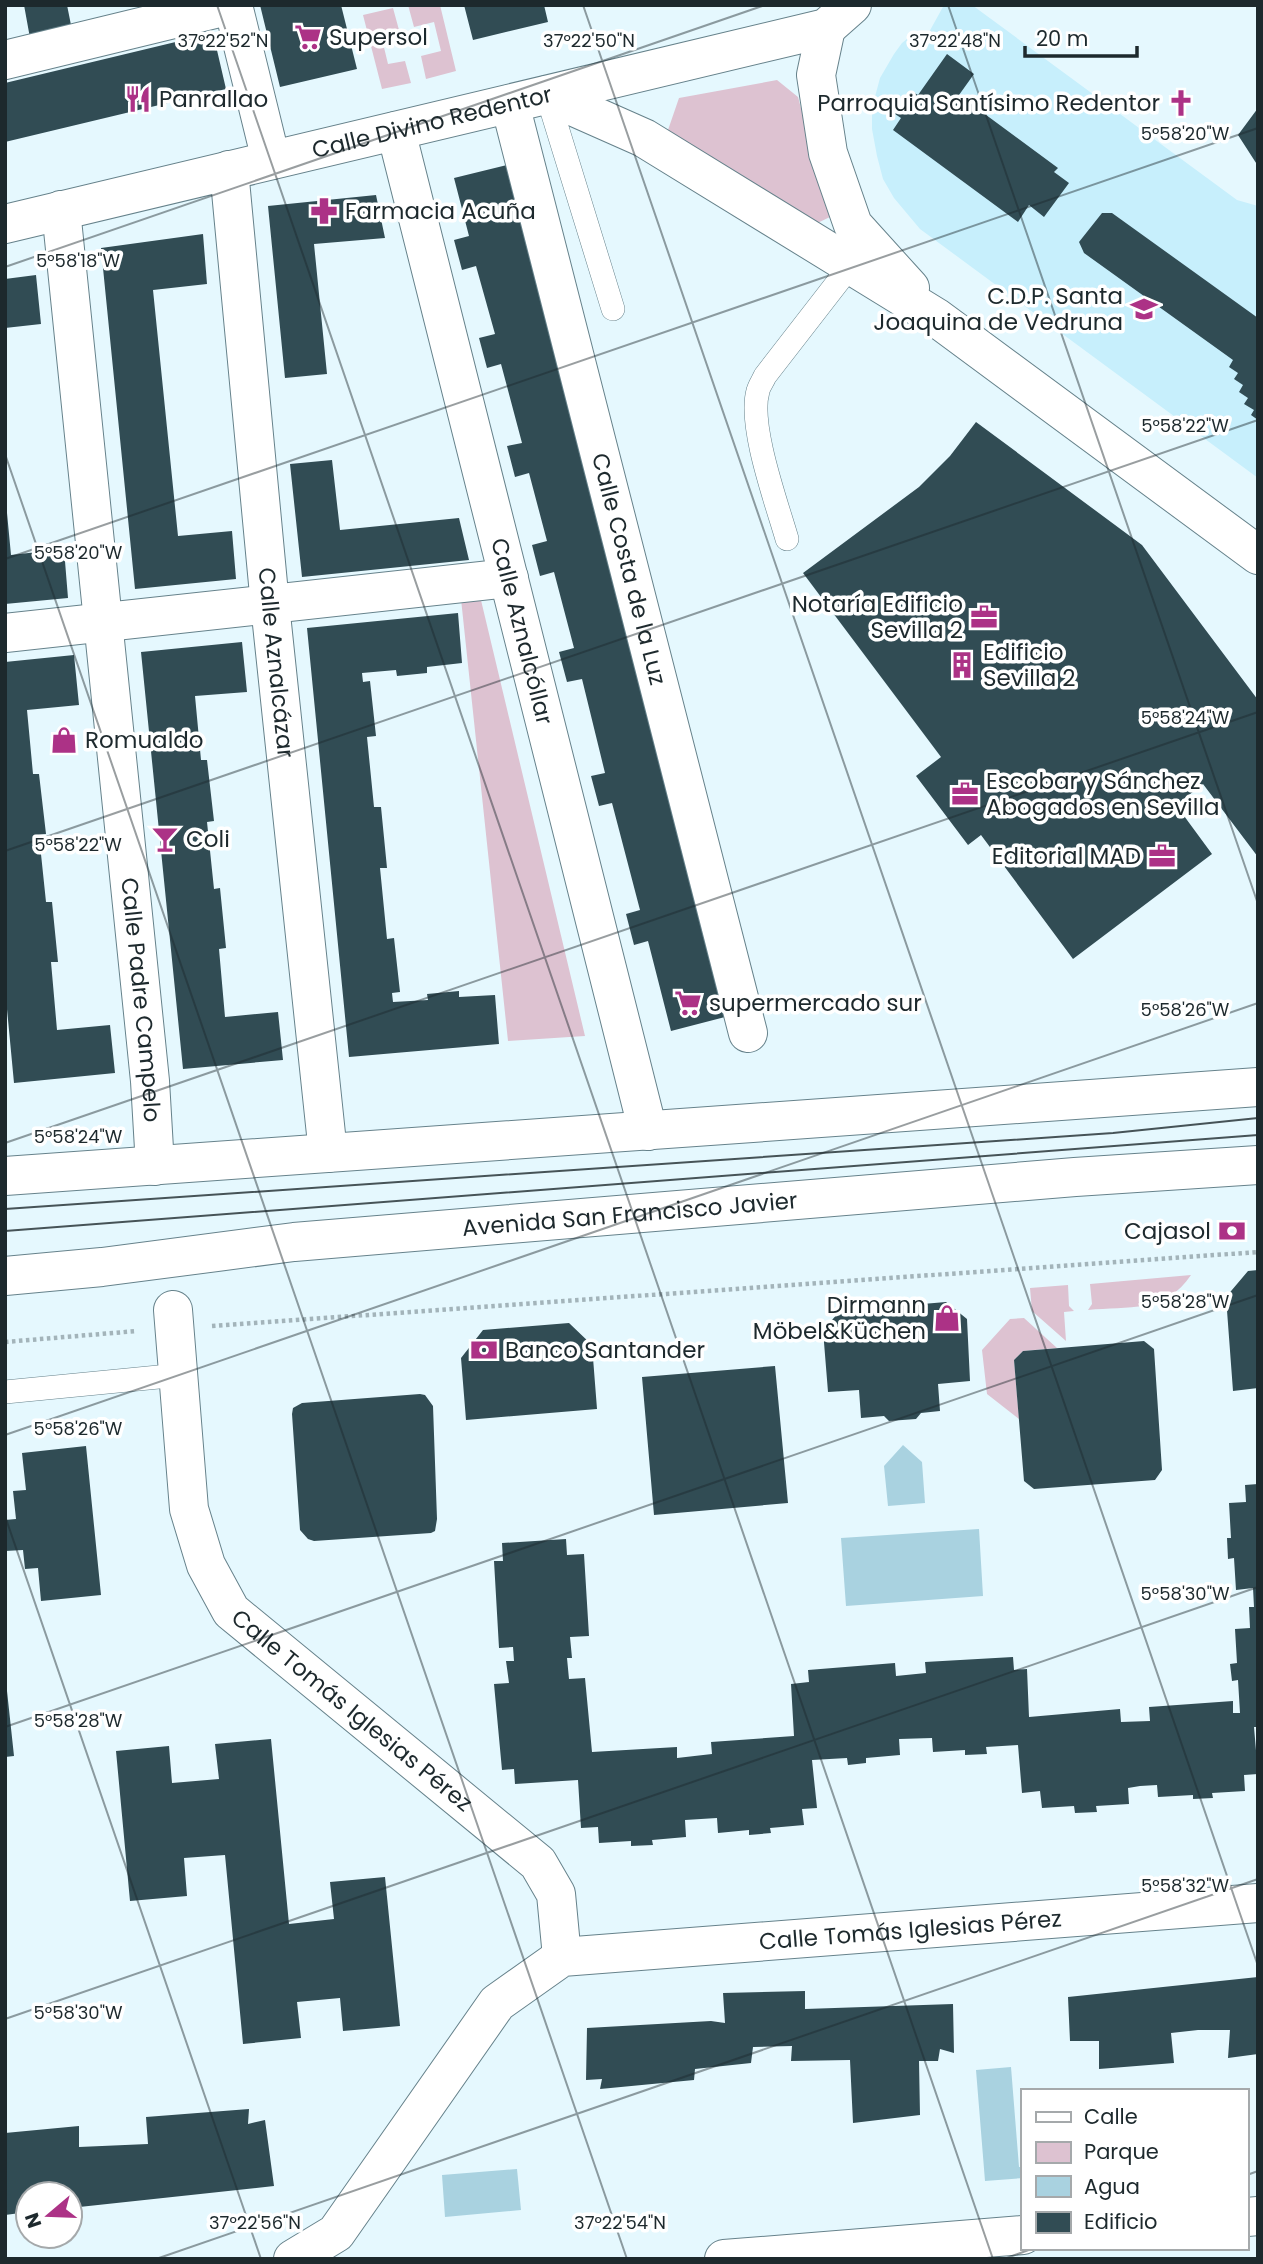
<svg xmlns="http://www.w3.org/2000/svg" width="1263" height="2264" font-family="Poppins,sans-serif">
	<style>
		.built { fill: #c7effc }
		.green { fill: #ddc2d1 }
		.water { fill: #a9d2e0 }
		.building { fill: #314c54 }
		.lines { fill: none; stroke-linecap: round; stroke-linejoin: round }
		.lane-casing { stroke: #66828b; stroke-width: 24 }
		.street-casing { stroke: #66828b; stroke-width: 40 }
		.primary-casing { stroke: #66828b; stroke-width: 40 }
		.path { stroke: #a3b4ba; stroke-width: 4.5; stroke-dasharray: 3.5 3.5; stroke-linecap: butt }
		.lane { stroke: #fff; stroke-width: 23 }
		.street { stroke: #fff; stroke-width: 38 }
		.primary { stroke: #fff; stroke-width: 38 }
		.tram { stroke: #465357; stroke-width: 2 }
		.ticks { fill: none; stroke: #1d292d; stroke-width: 2; stroke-opacity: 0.45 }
		.labels { text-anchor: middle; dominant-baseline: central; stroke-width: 7; stroke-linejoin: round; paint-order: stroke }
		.poi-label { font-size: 23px; fill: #1d292d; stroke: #fff; text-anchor: start }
		.street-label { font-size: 23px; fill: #1d292d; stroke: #fff }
		.ticks-label { font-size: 18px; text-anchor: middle; fill: #1d292d; stroke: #fff; stroke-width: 7; stroke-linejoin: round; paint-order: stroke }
	</style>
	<rect width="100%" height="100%" fill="#e5f8fe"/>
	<!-- built -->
	<path class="built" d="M944,5H972L1237,200L1258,206V478L920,229L894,198L883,179L877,156L872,129V108L880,78L894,54L902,43L912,35L928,34Z"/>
	<!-- green -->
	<path class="green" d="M408,5H440L456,71L426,79L421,56L441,51L434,22L414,27Z
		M393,8L399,30L381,35L388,64L405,61L411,83L382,89L363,15Z
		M777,80L798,97L830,217L809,227L668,130L679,98Z
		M480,596L585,1036L508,1041L461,599Z
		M1191,1275C1166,1313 1128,1306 1088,1310L1092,1304L1090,1284Z
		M1068,1285L1069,1306L1074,1311L1064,1312L1066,1341L1032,1311L1030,1288Z
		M1024,1318L1057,1348L1023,1351L1014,1360L1019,1419L987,1394L982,1350L1010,1319Z"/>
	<!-- water -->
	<path class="water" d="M903,1445L922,1462L925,1503L888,1506L884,1466Z
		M979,1529L983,1596L846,1606L841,1538Z
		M1011,2067L1019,2167H1023V2178L985,2181L976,2070Z
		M517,2169L521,2210L445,2217L442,2175Z"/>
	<!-- building -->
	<path class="building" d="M24,5H67L72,30L30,38Z
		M260,5H341L357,69L280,87Z
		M464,5H544L548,22L473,40Z
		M213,33L226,89L5,142V83Z
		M947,54L974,74L959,95L1058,168L1054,172L1069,183L1044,217L1029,205L1018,222L893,130L901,118L895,114L911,91L918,95Z
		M1258,108V166L1238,135Z
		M507,165L725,1017L671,1031L648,941L634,945L626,914L640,910L612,803L599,806L591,776L605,773L582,679L567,682L559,652L574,648L554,572L540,576L532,545L547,541L529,473L515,477L507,446L522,443L501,364L487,368L479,338L495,334L476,266L462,270L454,240L469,236L454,178Z
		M376,195L385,238L314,244L327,374L285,378L268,206Z
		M1102,213H1112L1258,318V420L1251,415L1254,410L1244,404L1248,398L1239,392L1243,385L1234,379L1238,373L1229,367L1233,360L1084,253L1079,242Z
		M203,234L207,284L153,290L178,536L232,531L236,579L135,589L101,248Z
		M36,275L41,324L5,328V279Z
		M976,422L1142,545L1258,700V857L1203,784L1176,805L1212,854L1073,959L981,835L968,845L916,776L941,757L803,573L919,487L950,456Z
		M332,460L340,530L459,518L469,560L302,577L290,464Z
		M5,513H7L11,555L64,549L68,598L5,604Z
		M458,613L462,663L427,667V673L397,676L396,670L362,673L363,682L370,681L376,736L367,737L374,807H381L387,868H380L387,939L394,938L400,992L392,993L393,1002L428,1000L427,994L459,991V997L495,995L499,1044L349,1057L307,628Z
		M242,642L247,692L195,696L201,760H207L214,821L207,822L214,889L220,888L226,948L219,949L225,1017L278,1012L283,1060L183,1069L141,652Z
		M74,655L79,705L27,710L33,774H39L46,834L39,835L46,902H52L58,962H51L57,1030L110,1025L115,1073L14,1083L5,988V662Z
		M1258,1270V1388L1233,1391L1226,1297L1248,1271Z
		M946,1302L967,1319L970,1381L938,1384L940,1411L921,1413L916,1419L889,1421L884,1416L861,1418L859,1390L828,1392L823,1330L840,1311Z
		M569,1323L592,1345L597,1409L466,1420L461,1358L483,1330Z
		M1144,1341L1154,1349L1162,1470L1155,1480L1034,1489L1024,1481L1014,1360L1023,1351Z
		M775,1366L788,1503L654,1515L642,1377Z
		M420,1394L425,1395L433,1406L437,1519L435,1531L431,1533L314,1541L308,1539L300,1530L292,1414L293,1408L302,1403Z
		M86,1446L101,1595L41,1601L38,1568L25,1569L23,1550L5,1551V1520L16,1519L13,1491L26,1490L22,1453Z
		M1258,1484V1727H1254L1258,1774L1244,1775L1245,1791L1212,1793L1213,1798L1193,1799V1795L1158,1797L1157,1785L1140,1786L1128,1788L1129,1804L1096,1806L1097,1812L1075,1813L1074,1806L1042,1808L1040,1791L1022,1793L1018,1745L986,1747L987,1754L965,1755V1750L933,1752L932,1738L899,1739L900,1755L866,1758V1763L848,1765L847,1758L812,1760L817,1808L802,1809L804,1825L770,1828L771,1833L749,1835V1830L718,1833L717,1818L685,1820L686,1837L652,1840L653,1845L631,1846V1841L599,1843L598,1827L581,1828L578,1780L515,1784L514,1769L502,1770L494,1684L509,1683L506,1661H514L513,1647L499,1648L494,1561H503L502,1543L566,1539L567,1555L584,1554L589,1636L570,1637L572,1658H567L569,1679L585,1678L592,1752L677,1747V1758L712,1754L711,1742L794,1736L791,1684L809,1682L808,1670L895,1663L896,1676L926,1673L925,1662L1013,1657L1014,1670L1027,1669L1029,1717L1120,1709L1121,1722L1150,1721L1149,1707L1233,1701V1713H1240L1238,1680L1232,1681L1230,1664L1237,1663L1235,1629L1250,1628L1249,1607H1254L1253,1588L1236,1590L1234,1558L1228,1559L1227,1538H1231L1229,1503L1246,1502L1245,1485Z
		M7,1691L14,1756L5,1757V1692Z
		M271,1739L289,1924L334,1919L330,1882L385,1877L400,2026L343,2031L340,1998L297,2002L301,2038L243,2044L225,1855L184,1858L187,1896L130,1901L116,1751L169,1746L172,1783L219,1779L215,1744Z
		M1258,1977V2054L1228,2058L1230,2030H1198L1171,2033L1174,2063L1099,2069V2041H1070L1068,1997Z
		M805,1991V2009L953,2004L954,2053L940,2049L938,2061H919L920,2115L853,2123L850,2060L791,2061L792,2046L753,2047L751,2063L695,2069L694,2080L600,2089L602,2079L586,2080L587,2028L711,2021L725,2023L723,1993Z
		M249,2109L248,2124L265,2120L274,2186L70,2208V2194H28V2212L5,2215V2133L79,2126V2147L148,2144L146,2117Z"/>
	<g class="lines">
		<defs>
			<path id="lane" d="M547,95L613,309
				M787,539C777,504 748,425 758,391C759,386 763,381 765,376L851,265
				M5,1392L179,1375"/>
			<g id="street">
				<path d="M233,5L271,160"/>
				<path d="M826,28L816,75L828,153L853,225L910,288"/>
				<path d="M5,60L231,5"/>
				<path d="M547,95L644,138L937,318L1258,555"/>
				<path id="s1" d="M510,104L748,1033"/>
				<path id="s2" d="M396,131L648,1131"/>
				<path id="s3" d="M229,170L270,605L328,1153"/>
				<path id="s4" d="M61,210L150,1081L155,1166"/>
				<path id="s5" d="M5,224L826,28L852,5"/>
				<path d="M5,633L509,578"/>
				<path id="s6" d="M173,1310L189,1509L206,1565L231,1611L538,1863L556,1894L562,1957"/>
				<path d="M1247,2217L1258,2216"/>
				<path id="s7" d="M293,2259L336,2233L497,2003L562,1957L1258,1903"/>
				<path d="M724,2259L1023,2235"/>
			</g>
			<g id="primary">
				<path d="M5,1176L1258,1087"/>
				<path id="s8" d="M5,1276L102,1267L294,1242L1075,1177L1258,1165"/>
			</g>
		</defs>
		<!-- lane casing -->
		<use href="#lane" class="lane-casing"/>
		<!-- street casing -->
		<use href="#street" class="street-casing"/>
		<!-- primary casing -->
		<use href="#primary" class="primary-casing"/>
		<!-- path -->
		<path class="path" d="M212,1326L1258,1252
			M5,1342L137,1331"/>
		<!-- lane -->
		<use href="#lane" class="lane"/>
		<!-- street -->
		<use href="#street" class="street"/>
		<!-- primary -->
		<use href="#primary" class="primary"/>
		<!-- tram -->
		<path class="tram" d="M5,1209L1113,1133L1258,1118
			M5,1231L1258,1135"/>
	</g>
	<!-- ticks -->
	<path class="ticks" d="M217,5L993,2259M583,5L1258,1966M948,5L1258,904M5,267L765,5M5,454L627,2259M5,559L1258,128M5,851L1258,420M5,1143L1258,712M5,1435L1258,1003M5,1516L261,2259M5,1727L1258,1295M5,2019L1258,1587M1247,2175L1258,2171M156,2259L1258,1879M1004,2259L1034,2248"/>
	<!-- icons -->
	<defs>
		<symbol id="supermarket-bare" viewBox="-9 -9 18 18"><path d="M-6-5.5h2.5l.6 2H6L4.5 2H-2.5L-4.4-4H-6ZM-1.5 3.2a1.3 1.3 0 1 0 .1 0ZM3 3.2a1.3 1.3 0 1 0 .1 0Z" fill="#ac3286" stroke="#fff" stroke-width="2.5" paint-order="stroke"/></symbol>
		<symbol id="restaurant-bare" viewBox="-9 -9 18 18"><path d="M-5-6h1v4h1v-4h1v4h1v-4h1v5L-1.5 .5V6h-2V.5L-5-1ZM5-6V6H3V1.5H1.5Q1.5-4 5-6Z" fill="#ac3286" stroke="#fff" stroke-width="2.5" paint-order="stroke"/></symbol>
		<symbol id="church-bare" viewBox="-9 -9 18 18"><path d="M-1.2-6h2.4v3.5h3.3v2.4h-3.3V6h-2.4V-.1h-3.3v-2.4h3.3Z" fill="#ac3286" stroke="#fff" stroke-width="2.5" paint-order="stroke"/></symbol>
		<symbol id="pharmacy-bare" viewBox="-9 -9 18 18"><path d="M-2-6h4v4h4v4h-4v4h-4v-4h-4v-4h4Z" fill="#ac3286" stroke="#fff" stroke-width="2.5" paint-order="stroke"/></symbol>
		<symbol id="school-bare" viewBox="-9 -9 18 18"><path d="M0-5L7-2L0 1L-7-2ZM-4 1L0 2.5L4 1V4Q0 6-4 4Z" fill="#ac3286" stroke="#fff" stroke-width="2.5" paint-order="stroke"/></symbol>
		<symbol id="office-bare" viewBox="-9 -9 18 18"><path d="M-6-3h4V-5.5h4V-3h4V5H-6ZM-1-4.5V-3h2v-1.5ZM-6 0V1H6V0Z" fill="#ac3286" stroke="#fff" stroke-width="2.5" paint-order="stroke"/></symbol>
		<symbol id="building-bare" viewBox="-9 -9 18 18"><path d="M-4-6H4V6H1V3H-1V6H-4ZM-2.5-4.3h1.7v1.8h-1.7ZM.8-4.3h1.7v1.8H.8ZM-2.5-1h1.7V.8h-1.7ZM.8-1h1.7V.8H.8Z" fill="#ac3286" stroke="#fff" stroke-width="2.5" paint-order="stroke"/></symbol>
		<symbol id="shop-bare" viewBox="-9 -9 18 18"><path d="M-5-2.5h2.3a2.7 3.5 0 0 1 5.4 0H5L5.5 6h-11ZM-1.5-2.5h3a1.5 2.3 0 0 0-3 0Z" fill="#ac3286" stroke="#fff" stroke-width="2.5" paint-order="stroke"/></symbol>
		<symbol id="bar-bare" viewBox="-9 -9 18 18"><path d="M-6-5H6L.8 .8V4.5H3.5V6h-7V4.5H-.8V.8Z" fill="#ac3286" stroke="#fff" stroke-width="2.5" paint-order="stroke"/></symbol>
		<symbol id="bank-bare" viewBox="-9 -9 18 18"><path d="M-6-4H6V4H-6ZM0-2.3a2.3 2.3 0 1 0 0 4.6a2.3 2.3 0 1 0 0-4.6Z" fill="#ac3286" stroke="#fff" stroke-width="2.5" paint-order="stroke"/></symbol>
	</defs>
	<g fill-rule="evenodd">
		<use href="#supermarket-bare" x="289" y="18" width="38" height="38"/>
		<use href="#restaurant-bare" x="119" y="80" width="38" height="38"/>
		<use href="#church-bare" x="1162" y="84" width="38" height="38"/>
		<use href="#pharmacy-bare" x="305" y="192" width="38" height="38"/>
		<use href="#school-bare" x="1125" y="290" width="38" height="38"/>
		<use href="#office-bare" x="965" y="598" width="38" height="38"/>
		<use href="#building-bare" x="943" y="646" width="38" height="38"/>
		<use href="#shop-bare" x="45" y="721" width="38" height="38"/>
		<use href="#office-bare" x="946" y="775" width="38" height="38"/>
		<use href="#bar-bare" x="146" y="820" width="38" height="38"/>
		<use href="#office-bare" x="1143" y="837" width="38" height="38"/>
		<use href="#supermarket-bare" x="669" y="984" width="38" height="38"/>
		<use href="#bank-bare" x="1213" y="1212" width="38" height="38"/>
		<use href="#shop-bare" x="928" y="1299" width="38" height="38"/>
		<use href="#bank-bare" x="465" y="1331" width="38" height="38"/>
	</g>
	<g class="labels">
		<!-- poi labels -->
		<g class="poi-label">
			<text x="329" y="37">Supersol</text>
			<text x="159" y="99">Panrallao</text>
			<text x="1160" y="103" text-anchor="end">Parroquia Santísimo Redentor</text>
			<text x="345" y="211">Farmacia Acuña</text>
			<text x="1123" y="296" text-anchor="end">C.D.P. Santa<tspan x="1123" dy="26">Joaquina de Vedruna</tspan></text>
			<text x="963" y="604" text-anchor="end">Notaría Edificio<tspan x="963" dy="26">Sevilla 2</tspan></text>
			<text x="983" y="652">Edificio<tspan x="983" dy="26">Sevilla 2</tspan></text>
			<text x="85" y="740">Romualdo</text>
			<text x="986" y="781">Escobar y Sánchez<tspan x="986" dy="26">Abogados en Sevilla</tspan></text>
			<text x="186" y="839">Coli</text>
			<text x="1141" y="856" text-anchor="end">Editorial MAD</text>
			<text x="709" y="1003">supermercado sur</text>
			<text x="1211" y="1231" text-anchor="end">Cajasol</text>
			<text x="926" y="1305" text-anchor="end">Dirmann<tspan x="926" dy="26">Möbel&amp;Küchen</tspan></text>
			<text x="505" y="1350">Banco Santander</text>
		</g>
		<!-- street labels -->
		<g class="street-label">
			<text stroke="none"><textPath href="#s5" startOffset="439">Calle Divino Redentor</textPath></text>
			<text stroke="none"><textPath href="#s1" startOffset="480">Calle Costa de la Luz</textPath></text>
			<text stroke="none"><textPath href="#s2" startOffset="516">Calle Aznalcóllar</textPath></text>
			<text stroke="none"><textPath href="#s3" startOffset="495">Calle Aznalcázar</textPath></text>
			<text stroke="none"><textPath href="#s4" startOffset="794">Calle Padre Campelo</textPath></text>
			<text stroke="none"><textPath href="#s8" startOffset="628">Avenida San Francisco Javier</textPath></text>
			<text stroke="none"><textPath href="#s6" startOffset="467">Calle Tomás Iglesias Pérez</textPath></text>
			<text stroke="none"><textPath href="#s7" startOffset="760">Calle Tomás Iglesias Pérez</textPath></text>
		</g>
	</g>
	<g class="ticks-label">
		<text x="223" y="47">37°22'52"N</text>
		<text x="589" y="47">37°22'50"N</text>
		<text x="955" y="47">37°22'48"N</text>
		<text x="1185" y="140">5°58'20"W</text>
		<text x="78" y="267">5°58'18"W</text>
		<text x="1185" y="432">5°58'22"W</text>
		<text x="78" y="559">5°58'20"W</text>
		<text x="1185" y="724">5°58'24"W</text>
		<text x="78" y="851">5°58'22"W</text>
		<text x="1185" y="1016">5°58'26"W</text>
		<text x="78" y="1143">5°58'24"W</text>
		<text x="1185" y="1308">5°58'28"W</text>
		<text x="78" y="1435">5°58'26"W</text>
		<text x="1185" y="1600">5°58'30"W</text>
		<text x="78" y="1727">5°58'28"W</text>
		<text x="1185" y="1892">5°58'32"W</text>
		<text x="78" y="2019">5°58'30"W</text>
		<text x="255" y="2229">37°22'56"N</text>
		<text x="620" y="2229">37°22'54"N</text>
	</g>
	<!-- border -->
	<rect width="1263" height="2264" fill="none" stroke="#1d292d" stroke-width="14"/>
	<!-- legend -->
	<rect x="1021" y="2089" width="228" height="161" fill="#ffffff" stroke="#a5a9ab" stroke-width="2"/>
	<rect x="1036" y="2112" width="35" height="10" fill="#ffffff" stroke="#a5a9ab" stroke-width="2"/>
	<text x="1084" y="2124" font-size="21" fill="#1d292d">Calle</text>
	<rect x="1036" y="2142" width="35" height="21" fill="#ddc2d1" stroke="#a5a9ab" stroke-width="2"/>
	<text x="1084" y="2159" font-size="21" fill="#1d292d">Parque</text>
	<rect x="1036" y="2176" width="35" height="21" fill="#a9d2e0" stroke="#a5a9ab" stroke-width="2"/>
	<text x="1084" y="2194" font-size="21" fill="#1d292d">Agua</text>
	<rect x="1036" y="2212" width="35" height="21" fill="#314c54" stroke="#a5a9ab" stroke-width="2"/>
	<text x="1084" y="2229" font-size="21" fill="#1d292d">Edificio</text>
	<!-- north arrow -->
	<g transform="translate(49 2215) rotate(251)"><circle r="33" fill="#ffffff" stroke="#a5a9ab" stroke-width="2"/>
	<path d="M0-5L12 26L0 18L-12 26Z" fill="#ac3286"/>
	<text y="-10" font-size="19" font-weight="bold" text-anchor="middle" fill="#1d292d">N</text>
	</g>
	<!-- scale -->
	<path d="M1025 46v10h112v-10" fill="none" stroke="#1d292d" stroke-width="3.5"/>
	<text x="1036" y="46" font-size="21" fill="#1d292d" stroke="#ffffff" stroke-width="5" paint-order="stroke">20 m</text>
</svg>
